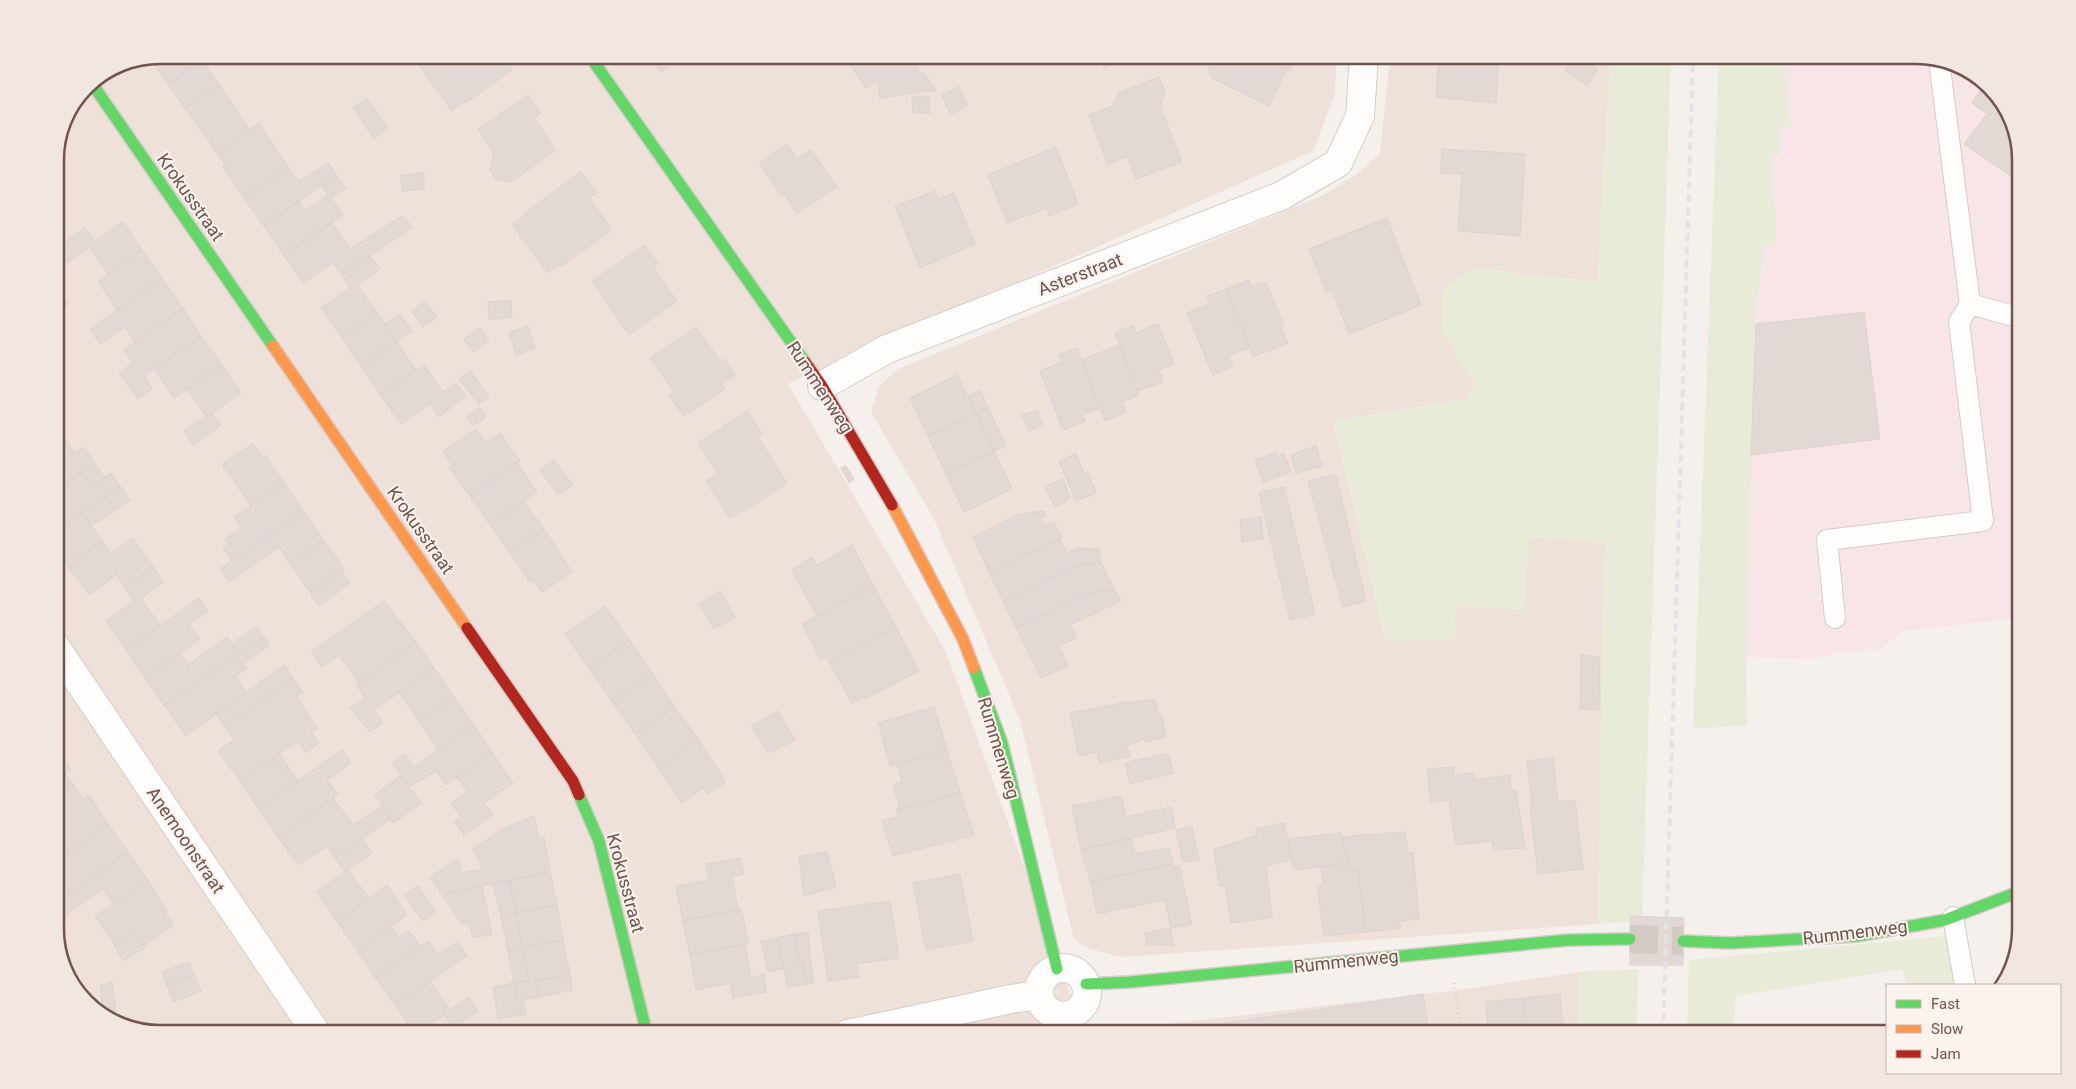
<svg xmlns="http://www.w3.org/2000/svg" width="2076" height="1089" font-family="Roboto,sans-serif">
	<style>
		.residential { fill: #eee1da }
		.medical { fill: #f7e5e8 }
		.green { fill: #e7ebd8 }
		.building { fill: #e2d8d4; stroke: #ded2cf }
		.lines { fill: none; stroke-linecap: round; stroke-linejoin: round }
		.secondary-tunnel { stroke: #d5c9c4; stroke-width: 28; stroke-dasharray: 28 14; stroke-linecap: butt }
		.lane-casing { stroke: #d4ccc9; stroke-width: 22 }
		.street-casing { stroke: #d4ccc9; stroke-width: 30 }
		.fast-casing { stroke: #d5cbc8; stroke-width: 14 }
		.slow-casing { stroke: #d5cbc8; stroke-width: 14 }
		.jam-casing { stroke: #d5cbc8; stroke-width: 14 }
		.path { stroke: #d9d0cf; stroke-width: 3; stroke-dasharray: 1 4; stroke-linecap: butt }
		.lane { stroke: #fefdfc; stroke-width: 20 }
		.street { stroke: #fefdfc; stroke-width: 28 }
		.fast { stroke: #63d668; stroke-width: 11 }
		.slow { stroke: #ff974d; stroke-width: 11 }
		.jam { stroke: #b3261e; stroke-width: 11 }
		.rail { stroke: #e4e2e4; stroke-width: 4; stroke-dasharray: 8 5; stroke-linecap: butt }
		.labels { text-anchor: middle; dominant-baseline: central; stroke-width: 4; stroke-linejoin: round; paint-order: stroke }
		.street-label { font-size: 18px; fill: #72534e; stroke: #fdf3ee }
		.rim { fill: none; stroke: #72534e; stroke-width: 2.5 }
	</style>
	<rect width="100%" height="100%" fill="#f6f0ec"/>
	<!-- residential -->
	<path class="residential" d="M160,55H1337L1335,94L1313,151L788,384L946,652L1085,1034H160L113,1023L73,988L55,936V153L66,114L86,86L120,63Z
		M1390,55H1610L1598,281L1525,275L1492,269L1463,367L1477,384L1464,400L1333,421L1344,464L1456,606L1529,537L1605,542L1598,924L1122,957L1090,949L1074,939L1020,720L934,519L871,412L879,386L898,369L1322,196L1358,173L1380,153Z
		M1579,972L1578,1034H1098L1099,1032L1466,989Z"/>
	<!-- medical -->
	<path class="medical" d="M1784,55H1916L1963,66L2003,102L2021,153V618L1903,631L1878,651L1841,652L1814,659L1746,657L1755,324L1764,245L1777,243L1772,155L1780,153L1779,127H1791Z"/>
	<!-- green -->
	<path class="green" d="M1610,55H1671L1642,920L1598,924L1605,542L1529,537L1524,610L1456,606L1455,639L1385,641L1333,421L1464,400L1477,384L1463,367L1441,329L1444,289L1472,269H1492L1525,275L1598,281Z
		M1719,55H1784L1791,127H1779L1780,153L1772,156L1777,244L1764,245L1755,324L1746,657L1747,725L1693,729Z
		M1947,936L1954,985H1907L1902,969L1736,996L1733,1034H1687L1689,960Z
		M1639,969L1636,1034H1578L1579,972Z"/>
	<!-- building -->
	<path class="building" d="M160,55H209L168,84L150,57Z
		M416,55H502L512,70L466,103L465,101L452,111L413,57Z
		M650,55H685L661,72Z
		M843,55H897L901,61L910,56L920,72L924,73L936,90L880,98L877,81L866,88Z
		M1099,55H1135L1104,68Z
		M1204,55H1256L1286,70L1269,106L1212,78Z
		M1256,55H1297L1290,71Z
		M1439,55H1499L1496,103L1436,97Z
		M1576,55L1598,69L1587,85L1565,71Z
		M202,60L219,85L185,108L168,84Z
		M1159,77L1165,92L1160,106L1182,162L1136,179L1127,156L1108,165L1089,115L1113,106L1118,93Z
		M219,85L250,130L217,153L185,108Z
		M1984,85L2003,102L2021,153V183L1964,144L1987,114L1972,103Z
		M959,87L968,106L950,114L942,95Z
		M528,95L541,113L534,118L556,150L511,182L497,180L490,170L494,153L478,129Z
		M929,96L930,113H913L912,97Z
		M367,98L388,128L374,139L353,108Z
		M259,123L288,167L244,198L223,167L225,165L217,153Z
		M787,144L797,159L811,150L837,187L797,213L784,194L782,196L759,163Z
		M1056,147L1078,204L1049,216L1047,208L1007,223L988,175Z
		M1442,149L1525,154L1520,236L1458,231L1462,174L1441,173Z
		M328,163L336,175L264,226L244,198L288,167L299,182Z
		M581,172L597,193L589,198L612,230L561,266L560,265L547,273L512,224L525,216L523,214Z
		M424,173V189L402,191L401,175Z
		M336,175L346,188L331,198L343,215L284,255L264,226L298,201L305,211L328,195L322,185Z
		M935,191L938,199L954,193L975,244L920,268L895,206Z
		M402,216L413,227L342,275L333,263L303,283L284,255L331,222L350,249Z
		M1387,218L1421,305L1349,334L1332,290L1326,292L1309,249Z
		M123,222L142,250L108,274L90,247L67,263L57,248L85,228L95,241Z
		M645,245L658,264L653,267L677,301L629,335L592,281Z
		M142,250L162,278L117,310L98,281Z
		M370,256L380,269L357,285L378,313L342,338L321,308L350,288L342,275Z
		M162,278L183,308L135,342L125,327L100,344L90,329Z
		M1249,280L1251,287L1266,282L1284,326L1281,327L1288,343L1253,357L1227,289Z
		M1227,289L1249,348L1228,356L1233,366L1213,375L1187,313L1210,304L1207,296Z
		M55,295L68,303L59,317L55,315Z
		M511,300L512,317L489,320L488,302Z
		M425,301L437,317L423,327L412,311Z
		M183,308L201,336L144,376L152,389L138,399L119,373L133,363L124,350Z
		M1864,312L1880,439L1751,455L1756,324Z
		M378,313L397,342L361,366L342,338Z
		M400,314L412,331L397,341L385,324Z
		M1158,324L1174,364L1159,370L1163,382L1138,391L1115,333L1133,325L1136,333Z
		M528,326L535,348L516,355L509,332Z
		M696,327L720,361L724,359L735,375L722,384L725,389L684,416L669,396L674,392L650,358Z
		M480,328L489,341L473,352L464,339Z
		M201,336L222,365L174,398L154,369Z
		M397,342L416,370L381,395L361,366Z
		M1120,345L1139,395L1122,402L1126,412L1105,421L1081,360Z
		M1077,348L1100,408L1082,415L1085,421L1063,430L1040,371L1062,362L1059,355Z
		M222,365L241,393L212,413L221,425L193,445L184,431L206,416L187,389Z
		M424,365L443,392L456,383L466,396L439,417L430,404L401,424L381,395Z
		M470,371L489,396L479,404L459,379Z
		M957,375L976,413L928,436L910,398Z
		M980,390L988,408L976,413L968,396Z
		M480,407L486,417L473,426L467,416Z
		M988,408L1006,446L994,451L976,413Z
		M1037,410L1043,425L1028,431L1022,415Z
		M747,411L762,433L757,436L787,483L743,512L742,510L730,518L706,481L718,474L698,443Z
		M976,413L994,451L946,474L928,436Z
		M57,426L74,453L84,447L95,464L55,490V428Z
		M476,429L486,443L500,433L520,461L470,496L449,467L452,465L443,451Z
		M253,444L262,457L265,455L284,483L251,506L222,464Z
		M1316,446L1322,466L1296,473L1291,455Z
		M994,451L1012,489L964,512L946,474Z
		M1276,452L1277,457L1284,454L1291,472L1263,482L1255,460Z
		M1076,454L1084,474L1088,472L1096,493L1076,501L1059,461Z
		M554,460L573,485L558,495L540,470Z
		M517,462L537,492L490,525L470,496Z
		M95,464L105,477L92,487L81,473Z
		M846,466L854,479L849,483L841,468Z
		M81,473L92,487L111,473L120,486L55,532V490L78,474Z
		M1336,475L1366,601L1343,607L1308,481Z
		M1063,479L1070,498L1055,507L1045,487Z
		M284,483L304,512L232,561L223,548L229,544L225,539L241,528L234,517Z
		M120,486L130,500L116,510L106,496Z
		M1284,487L1315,614L1290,620L1259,493Z
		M106,496L116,510L91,526L82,513Z
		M524,501L544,529L510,553L490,525Z
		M1044,511L1046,516L1041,518L1044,525L1054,522L1062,538L989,572L973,537L1019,514Z
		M304,512L324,540L290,564L279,547L229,582L220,569Z
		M82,513L102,541L68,566L55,548V532Z
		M1261,517L1263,539L1242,542L1240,520Z
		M544,529L572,572L542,592L533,580L530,582L510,553Z
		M133,538L154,568L125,588L116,575L89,595L68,566L102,541L111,553Z
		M1060,539L1067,553L1078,548L1099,549L1101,563L1078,565L1003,601L989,572Z
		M324,540L344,569L310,592L290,564Z
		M852,545L873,585L817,616L792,570L812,557L816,566Z
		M1101,563L1115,590L1089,593L1016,628L1003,601L1078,565Z
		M154,568L163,582L141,599L160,625L126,650L106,621L134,601L125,588Z
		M341,570L350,583L319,606L310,592Z
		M873,585L896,627L830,663L827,657L821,660L802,624Z
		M1115,590L1121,601L1070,625L1077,638L1059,646L1068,666L1041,678L1016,628L1089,593Z
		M720,591L735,617L714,629L699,604Z
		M199,598L208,611L189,624L200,639L145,678L126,650Z
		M384,601L416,642L359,682L339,655L322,667L311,652Z
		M605,606L629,640L589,669L565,634Z
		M257,626L264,637L164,705L145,678L180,653L188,665L227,637L232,644Z
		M896,627L919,671L865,699L863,697L852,703L830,663Z
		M264,637L270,645L244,663L247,668L236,676L246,692L186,736L164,705Z
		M629,640L652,673L612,701L589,669Z
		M416,642L434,668L374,710L383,723L370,732L350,708L365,698L356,684Z
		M1581,655L1599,657L1600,710L1580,709Z
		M284,665L293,678L225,727L216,714Z
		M434,668L454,697L419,721L399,693Z
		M652,673L674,706L635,734L612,701Z
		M293,678L303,692L296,696L317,728L311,732L319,743L306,753L298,741L240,781L218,751L234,740L225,727Z
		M454,697L474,725L438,750L419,721Z
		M1155,699L1159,716L1162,715L1166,737L1145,742L1144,739L1127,746L1130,757L1099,763L1097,752L1079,756L1070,713L1132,701V703Z
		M674,706L698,739L659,769L635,734Z
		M934,707L947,750L890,766L878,723Z
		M778,711L795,740L768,753L751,726Z
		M474,725L492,752L446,785L436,771L409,787L392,763L404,754L414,767Z
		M698,739L726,782L708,794L703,788L682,803L659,769Z
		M55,747L71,769L65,773L74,785L55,797Z
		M342,750L351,763L327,780L338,795L278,837L258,808Z
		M947,750L960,792L897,811V808H900L893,785L902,782L897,764Z
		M492,752L513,783L484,803L493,815L464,835L454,821L461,817L451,803L468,792L457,777Z
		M279,753L298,781L293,784L274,758Z
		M1168,753L1174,773L1130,784L1125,763Z
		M274,758L293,784L258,808L240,781Z
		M1553,758L1558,802L1575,800L1583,869L1538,874L1530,806H1532L1527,761Z
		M1454,767L1453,775L1474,773V780L1510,775L1511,790H1516L1525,848L1493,850L1492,841L1456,845L1449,800L1431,802L1427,769Z
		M400,776L421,803L393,823L381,807L383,806L374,795Z
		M74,785L83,799L89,795L108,824L67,853L55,836V797Z
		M960,792L974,835L893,856L882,821L898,816L897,811Z
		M1121,796L1126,817L1171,807L1175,828L1081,850L1072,806Z
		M333,798L353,825L381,807L390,819L335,858L327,846L298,865L278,837Z
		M534,816L539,838H544L550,872L442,894L430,877L458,859L461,873L483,869L473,849L502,829Z
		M1284,823L1292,860L1266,866L1272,916L1270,918L1231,923L1225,886H1219L1214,849L1256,836V829Z
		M108,824L128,852L56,903L55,861Z
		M1192,826L1199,860L1183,862L1176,830Z
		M1405,832L1408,853L1413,852L1419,919L1399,921L1401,928L1366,932L1358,870H1350L1342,837Z
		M1341,833L1348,863L1294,870L1287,839Z
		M1131,838L1135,854L1169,848L1173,864L1091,882L1081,850Z
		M362,839L372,853L348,870L369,898L337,921L316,892L345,872L335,858Z
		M827,851L836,887L804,896L799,857Z
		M128,852L148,881L113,904L103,889L65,915L56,903Z
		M740,858L744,874L732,877L738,909L683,921L676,886L709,880L706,864Z
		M1348,863L1350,870H1358L1366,932L1324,936L1317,886L1323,885L1321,867Z
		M1173,864V867L1179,866L1192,924L1171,928L1165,900L1097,914L1091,882Z
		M550,872L557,905L516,913L509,881Z
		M960,874L973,941L926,950L913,883Z
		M148,881L167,910L165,912L174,925L144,945L135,932L115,945L95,916Z
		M510,881L516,913L501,916L493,884Z
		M387,885L407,915L357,950L337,921Z
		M418,886L436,912L423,921L404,895Z
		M482,886L492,934L473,938L469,923L462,924L442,894Z
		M890,901L899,958L856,964L859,977L828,981L818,911Z
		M557,905L563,940L522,947L516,913Z
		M741,909L749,943L690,955L683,921Z
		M516,913L522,947L508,951L501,916Z
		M1630,916L1684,918L1683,965H1630Z
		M391,926L399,937L409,931L420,946L375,977L357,950Z
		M1170,928L1174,946L1147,944L1145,933Z
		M135,932L145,947L124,961L114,946Z
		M808,932L813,983L807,984L803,960L799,961L794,934Z
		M794,934L799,961L803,960L807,984L788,988L777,938Z
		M777,938L784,968L768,972L761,941Z
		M563,940L570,975L536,981L539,997L518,1001L514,983L529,981L522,947Z
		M428,941L438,955L457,942L467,956L395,1005L375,977Z
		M745,944L751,978L764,974L766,992L733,998L730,983L696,990L690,955Z
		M522,947L529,981L514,983L508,951Z
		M189,962L194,975L167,986L162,972Z
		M194,975L201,991L173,1002L167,986Z
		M570,975L572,990L539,997L536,981Z
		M430,981L450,1010L469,997L478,1011L453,1028L444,1015L415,1034L395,1005Z
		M112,982L117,1018L118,1024L113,1023L104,1015L100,986Z
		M514,983L518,1001L523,1000L526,1014L498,1019L493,987Z
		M1423,994L1429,1034H1402V1028L1370,1032V1034H1153Z
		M1560,994L1563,1026H1559L1560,1034H1527L1523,998Z
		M1523,998L1527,1034H1489L1485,1002Z
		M205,1028L206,1034H190L189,1030Z"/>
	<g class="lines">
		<!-- secondary-tunnel -->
		<path class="secondary-tunnel" d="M1630,939L1683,941"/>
		<defs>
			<path id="lane" d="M1970,304L2021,318
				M1835,618L1827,540L1983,521L1959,322L1970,304L1939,60
				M1953,917L1965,985"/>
			<path id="street" d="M822,386L887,349L1281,196L1338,163L1360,116L1364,55
				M55,646L317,1034
				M1039 992a24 24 0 1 1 48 0a24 24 0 1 1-48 0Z
				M848,1034L1011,999L1038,995"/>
			<path id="fast" d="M589,55L805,362
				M91,82L273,346
				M974,668L1002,743L1057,969
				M579,795L599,841L647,1034
				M1683,941L1730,943L1857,936L1945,920L2021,891
				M1086,984L1130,982L1569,940L1630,939"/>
			<path id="slow" d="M273,346L467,628
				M892,505L963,639L974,668"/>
			<path id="jam" d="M805,362L822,386L892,505
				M467,628L573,781L579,795"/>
		</defs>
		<!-- lane casing -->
		<use href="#lane" class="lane-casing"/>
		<!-- street casing -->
		<use href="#street" class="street-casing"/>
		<!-- fast casing -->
		<use href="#fast" class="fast-casing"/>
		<!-- slow casing -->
		<use href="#slow" class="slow-casing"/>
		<!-- jam casing -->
		<use href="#jam" class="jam-casing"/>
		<!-- path -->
		<path class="path" d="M1454,983L1462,1034"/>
		<!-- lane -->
		<use href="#lane" class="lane"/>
		<!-- street -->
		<use href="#street" class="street"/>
		<!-- fast -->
		<use href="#fast" class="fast"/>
		<!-- slow -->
		<use href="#slow" class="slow"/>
		<!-- jam -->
		<use href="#jam" class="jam"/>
		<!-- rail -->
		<path class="rail" d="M1663,1034L1693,55"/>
	</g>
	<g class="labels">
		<!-- street labels -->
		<g class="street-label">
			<text transform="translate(191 197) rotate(55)">Krokusstraat</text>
			<text transform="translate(1080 274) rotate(-21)">Asterstraat</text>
			<text transform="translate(820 387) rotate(57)">Rummenweg</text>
			<text transform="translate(421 530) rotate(55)">Krokusstraat</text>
			<text transform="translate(999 748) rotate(73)">Rummenweg</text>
			<text transform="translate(186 840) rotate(56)">Anemoonstraat</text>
			<text transform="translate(626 883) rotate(75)">Krokusstraat</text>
			<text transform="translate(1855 932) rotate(-7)">Rummenweg</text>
			<text transform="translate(1346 961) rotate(-6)">Rummenweg</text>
		</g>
	</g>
	<!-- crop -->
	<path d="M0 0H2076V1089H0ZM160 64H1916A96 96 0 0 1 2012 160V929A96 96 0 0 1 1916 1025H160A96 96 0 0 1 64 929V160A96 96 0 0 1 160 64Z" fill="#f2e6e1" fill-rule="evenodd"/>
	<path class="rim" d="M160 64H1916A96 96 0 0 1 2012 160V929A96 96 0 0 1 1916 1025H160A96 96 0 0 1 64 929V160A96 96 0 0 1 160 64Z"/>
	<!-- legend -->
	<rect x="1886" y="984" width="175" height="90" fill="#fdf3ee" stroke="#c5b3ae"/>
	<rect x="1896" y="1000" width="25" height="8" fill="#63d668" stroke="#c5b3ae"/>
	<text x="1931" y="1009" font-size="15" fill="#72534e">Fast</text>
	<rect x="1896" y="1025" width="25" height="8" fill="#ff974d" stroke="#c5b3ae"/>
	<text x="1931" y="1034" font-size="15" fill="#72534e">Slow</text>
	<rect x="1896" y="1050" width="25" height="8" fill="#b3261e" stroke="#c5b3ae"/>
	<text x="1931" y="1059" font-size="15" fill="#72534e">Jam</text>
</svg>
